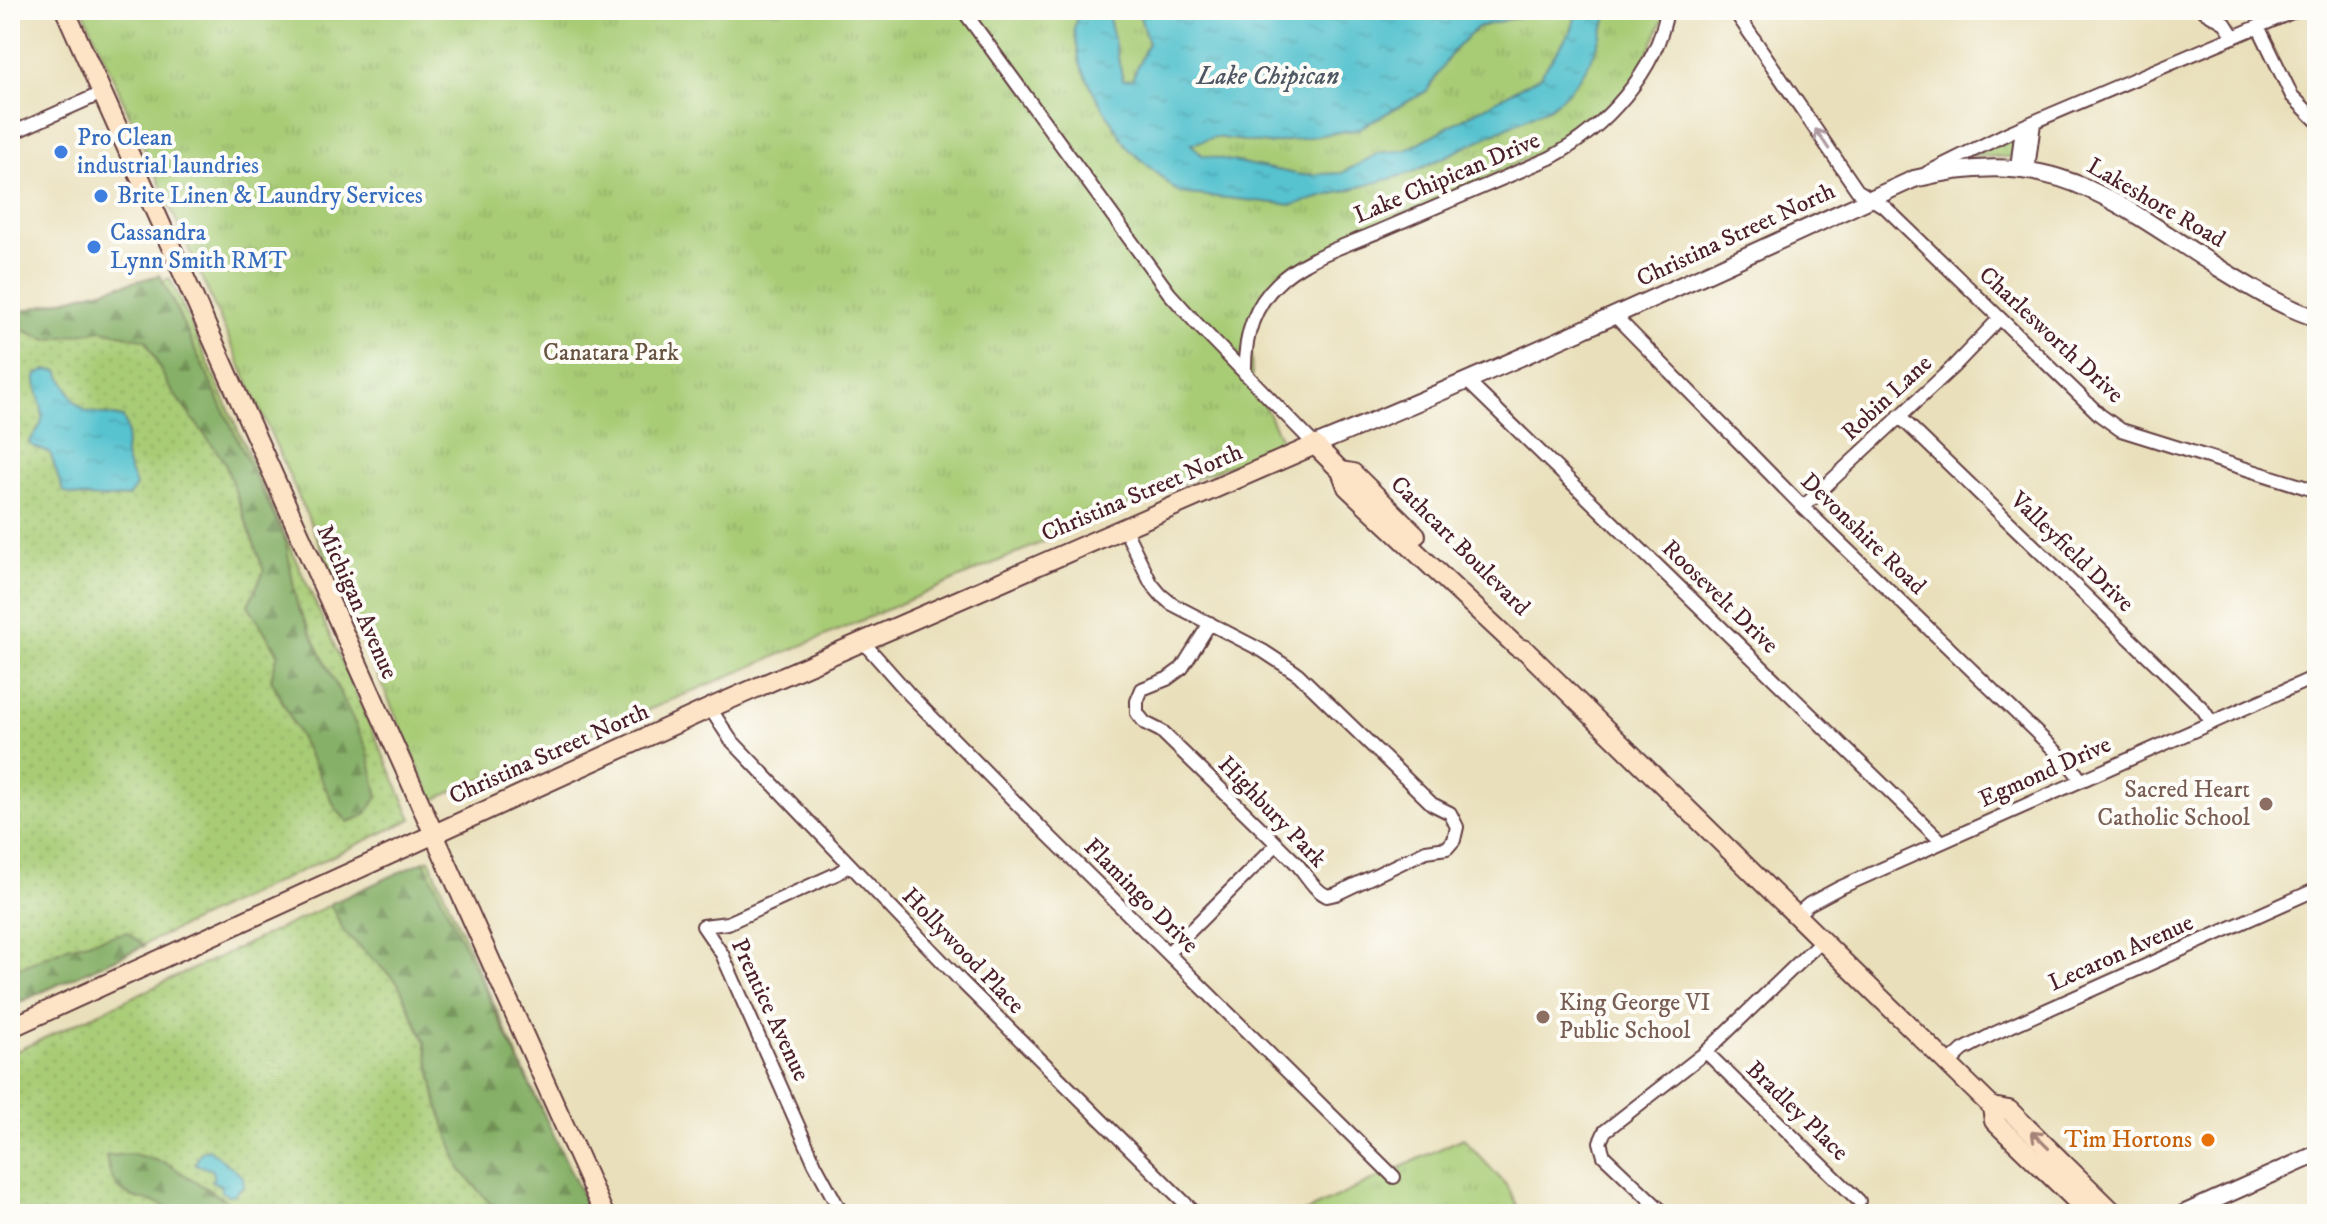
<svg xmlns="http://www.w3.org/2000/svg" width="2327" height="1224" font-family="'IM FELL DW Pica',serif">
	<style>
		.grass { fill: url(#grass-dots); stroke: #797650; stroke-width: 2 }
		.forest { fill: url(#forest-firs); stroke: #686849; stroke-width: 2 }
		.park { fill: url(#park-tufts); stroke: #797650; stroke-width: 2 }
		.water { fill: url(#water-ripples); stroke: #50717d; stroke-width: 2 }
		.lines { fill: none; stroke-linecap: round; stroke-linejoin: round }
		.minor-casing { stroke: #623c40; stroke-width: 16 }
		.tertiary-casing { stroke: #623c40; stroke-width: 20 }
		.secondary-casing { stroke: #623c40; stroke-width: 22 }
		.minor { stroke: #fff; stroke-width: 12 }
		.tertiary { stroke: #fff; stroke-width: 16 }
		.secondary { stroke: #fee4c6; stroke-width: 18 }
		.oneway { stroke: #ae9aa0 }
		.oneway2 { stroke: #a48278 }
		.shop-dot { fill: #3f7fe0; stroke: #fdfcf7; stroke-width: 3 }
		.education-dot { fill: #8d6e63; stroke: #fdfcf7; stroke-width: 3 }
		.food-dot { fill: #e8710a; stroke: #fdfcf7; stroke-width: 3 }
		.labels { text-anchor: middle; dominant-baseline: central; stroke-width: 8; stroke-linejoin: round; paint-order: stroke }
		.shop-label { font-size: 24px; fill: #366cbe; stroke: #fdfcf7; text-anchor: start }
		.street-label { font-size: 24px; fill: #4a1f2b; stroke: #fdfcf7 }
		.park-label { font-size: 24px; fill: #665342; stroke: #fdfcf7 }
		.education-label { font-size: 24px; fill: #785e54; stroke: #fdfcf7; text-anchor: end }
		.food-label { font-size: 24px; fill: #c56008; stroke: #fdfcf7; text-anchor: end }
		.water-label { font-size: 26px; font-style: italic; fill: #4f5864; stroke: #fdfcf7 }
	</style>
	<defs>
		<pattern id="grass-dots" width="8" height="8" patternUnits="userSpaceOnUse" patternTransform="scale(2)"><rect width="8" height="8" fill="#a8cc76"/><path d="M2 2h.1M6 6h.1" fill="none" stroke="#92af66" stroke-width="1.8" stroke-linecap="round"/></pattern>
		<pattern id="forest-firs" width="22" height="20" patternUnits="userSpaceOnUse" patternTransform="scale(2)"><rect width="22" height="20" fill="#86b067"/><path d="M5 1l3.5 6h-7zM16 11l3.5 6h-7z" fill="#708f55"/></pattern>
		<pattern id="park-tufts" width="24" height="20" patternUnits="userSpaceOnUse" patternTransform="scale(2)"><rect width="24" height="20" fill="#a8cc76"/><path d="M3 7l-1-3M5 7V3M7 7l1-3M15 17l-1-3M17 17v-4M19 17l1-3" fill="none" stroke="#92af66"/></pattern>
		<pattern id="water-ripples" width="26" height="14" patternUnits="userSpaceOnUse" patternTransform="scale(2)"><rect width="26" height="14" fill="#57c3cf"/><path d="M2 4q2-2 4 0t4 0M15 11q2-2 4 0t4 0" fill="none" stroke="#4da7b2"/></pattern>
	</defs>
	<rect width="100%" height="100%" fill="#fdfcf7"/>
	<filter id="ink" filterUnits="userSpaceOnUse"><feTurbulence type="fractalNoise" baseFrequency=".0125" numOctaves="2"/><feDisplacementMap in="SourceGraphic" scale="16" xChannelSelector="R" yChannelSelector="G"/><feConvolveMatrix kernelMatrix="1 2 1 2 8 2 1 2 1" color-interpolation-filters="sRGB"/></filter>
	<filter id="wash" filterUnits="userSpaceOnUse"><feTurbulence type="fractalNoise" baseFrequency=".006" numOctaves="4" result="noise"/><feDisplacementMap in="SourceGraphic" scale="32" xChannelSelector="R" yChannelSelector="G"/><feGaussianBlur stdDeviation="1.8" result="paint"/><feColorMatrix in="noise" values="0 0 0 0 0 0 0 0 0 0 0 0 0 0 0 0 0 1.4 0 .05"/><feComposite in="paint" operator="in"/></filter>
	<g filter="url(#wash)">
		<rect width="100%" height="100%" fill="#e9dfba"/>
		<!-- grass -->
		<path class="grass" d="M2015,138L2013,155L2010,157L1970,156Z
			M170,278L412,819L10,1007V318L135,290Z
			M429,859L588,1214H10V1054Z"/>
		<!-- forest -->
		<path class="forest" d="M160,275L286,542L297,605L367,748L378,797L364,816L348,822L336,809L271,679L278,653L248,605L264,571L224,461L169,387L146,340L102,330L47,340L16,327L10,332V314Z
			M424,861L591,1214H499L460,1169L437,1102L425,1042L398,983L344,932L330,904Z
			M127,932L144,946L10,1006V972L68,947Z
			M133,1154L166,1163L247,1214H179C145,1189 116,1213 106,1156Z"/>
		<!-- park -->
		<path class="park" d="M83,10H1667L1638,77L1590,128L1316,261L1279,285L1250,332L1252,380L1283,444L1114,511L872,616L433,800Z
			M1463,1138L1508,1187L1521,1214H1301Z"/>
		<!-- water -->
		<path class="water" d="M1078,10H1112L1109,18L1123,80L1132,79L1148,43L1138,10H1529L1522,16L1478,27L1453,51L1427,91L1358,129L1268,144L1215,137L1191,144L1202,155L1301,175L1342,173L1379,153L1406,150L1539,77L1572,29L1577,10H1608C1602,46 1581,86 1550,107L1411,173L1293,205L1179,193L1128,148L1095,95L1080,64L1074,29Z
			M47,370L58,371L75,402L86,411L123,418C130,433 126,438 125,452C124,463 133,475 136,486L129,496C119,499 70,499 64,491C59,484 54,462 50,453L32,446L29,442C33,435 38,431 41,424C46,408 34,392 36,375Z
			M209,1149L243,1177L244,1185L233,1195H227L221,1191V1186L211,1181L214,1177L212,1170L195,1164L201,1152Z"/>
	</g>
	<g filter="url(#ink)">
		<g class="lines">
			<defs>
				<path id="minor" d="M963,10L1169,293L1197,324L1315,445
					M1734,10L1857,190L1886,208L2100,415L2121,430L2317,491
					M2203,10L2225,23L2234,37
					M2259,28L2292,96L2317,121
					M10,134L102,93
					M2017,168L2022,127
					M2028,169L2034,123
					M1927,173L2012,131L2297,10
					M1616,317L1803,507L2070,765L2081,780
					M1245,374C1244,341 1252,308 1277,284C1300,260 1344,246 1375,233C1433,208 1492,183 1550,158C1604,129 1657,72 1667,10
					M1468,382L1942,842
					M1899,416L2202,708L2212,723
					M1803,507L1952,368L1999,319
					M1123,526L1151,583L1161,595L1172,604L1263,651L1298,674L1432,804L1450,813L1457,827L1454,840L1447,848L1426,851L1336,894L1327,896C1312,889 1305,871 1293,860C1250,817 1205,774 1161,731L1145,723L1137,713V701L1142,689L1167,679L1182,668L1210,623
					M863,642L910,695L1037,824L1394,1177
					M710,708L730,739L961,981L1196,1214
					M1795,916L1809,904L1839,888L2317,676
					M1168,953L1277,844
					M1706,1052L1859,1201
					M1948,1064L1963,1050L1993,1034L2317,889
					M842,1214L815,1164L722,954L703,926L728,923L838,873L849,865
					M1665,1214L1604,1156L1600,1142L1605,1131L1706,1052L1821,941"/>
				<path id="tertiary" d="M1315,445C1517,362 1715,270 1914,179C2054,145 2107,197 2219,268C2250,287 2282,307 2317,318
					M2183,1214L2317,1154"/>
				<path id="secondary" d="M65,10L604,1214
					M1341,471L1353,473L1416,535
					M10,1028L710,708L1315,445L1341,471L1347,487L1517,647L1525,650L1992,1107
					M1992,1107L2009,1110L2115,1214
					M1992,1107L1994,1121L2090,1214"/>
			</defs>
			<!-- minor casing -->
			<use href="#minor" class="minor-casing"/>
			<!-- tertiary casing -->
			<use href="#tertiary" class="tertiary-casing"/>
			<!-- secondary casing -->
			<use href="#secondary" class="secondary-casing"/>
			<!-- minor -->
			<use href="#minor" class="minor"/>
			<!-- tertiary -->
			<use href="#tertiary" class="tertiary"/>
			<!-- secondary -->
			<use href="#secondary" class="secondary"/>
		</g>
		<!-- one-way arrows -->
		<defs><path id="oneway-shaft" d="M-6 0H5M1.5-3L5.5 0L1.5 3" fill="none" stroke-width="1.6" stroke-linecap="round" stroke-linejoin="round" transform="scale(2)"/></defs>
		<use class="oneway" href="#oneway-shaft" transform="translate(1822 139) rotate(-124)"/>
		<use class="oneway2" href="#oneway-shaft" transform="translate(2040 1140) rotate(-135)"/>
	</g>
	<!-- markers -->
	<g class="shop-dot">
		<circle cx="61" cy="152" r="8"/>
		<circle cx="101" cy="196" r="8"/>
		<circle cx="94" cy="247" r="8"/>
	</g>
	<g class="education-dot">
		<circle cx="2266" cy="804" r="8"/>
		<circle cx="1543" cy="1017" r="8"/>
	</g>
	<circle class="food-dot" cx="2208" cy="1140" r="8"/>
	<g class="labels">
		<!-- shop labels -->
		<g class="shop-label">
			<text x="77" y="138">Pro Clean<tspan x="77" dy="28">industrial laundries</tspan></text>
			<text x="117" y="196">Brite Linen &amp; Laundry Services</text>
			<text x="110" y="233">Cassandra<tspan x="110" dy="28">Lynn Smith RMT</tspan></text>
		</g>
		<!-- street labels -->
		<g class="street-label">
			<text transform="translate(1447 178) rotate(-23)">Lake Chipican Drive</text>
			<text transform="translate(2156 203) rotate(30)">Lakeshore Road</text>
			<text transform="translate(1736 235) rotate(-25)">Christina Street North</text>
			<text transform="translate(2051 335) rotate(43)">Charlesworth Drive</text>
			<text transform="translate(1887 398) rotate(-43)">Robin Lane</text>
			<text transform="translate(1142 493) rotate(-23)">Christina Street North</text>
			<text transform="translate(1863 534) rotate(44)">Devonshire Road</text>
			<text transform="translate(1460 546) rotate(45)">Cathcart Boulevard</text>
			<text transform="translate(2072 552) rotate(44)">Valleyfield Drive</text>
			<text transform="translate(1720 597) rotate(44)">Roosevelt Drive</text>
			<text transform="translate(357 602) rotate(66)">Michigan Avenue</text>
			<text transform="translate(549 754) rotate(-24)">Christina Street North</text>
			<text transform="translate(2045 772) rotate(-24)">Egmond Drive</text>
			<text transform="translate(1272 812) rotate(46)">Highbury Park</text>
			<text transform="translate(1141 896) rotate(45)">Flamingo Drive</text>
			<text transform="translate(963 951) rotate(46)">Hollywood Place</text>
			<text transform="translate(2121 953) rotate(-24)">Lecaron Avenue</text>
			<text transform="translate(770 1010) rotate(65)">Prentice Avenue</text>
			<text transform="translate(1797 1111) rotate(44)">Bradley Place</text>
		</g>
		<!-- park labels -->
		<g class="park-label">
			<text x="611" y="353">Canatara Park</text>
		</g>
		<!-- education labels -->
		<g class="education-label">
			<text x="2250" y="790">Sacred Heart<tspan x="2250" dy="28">Catholic School</tspan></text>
			<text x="1559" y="1003" text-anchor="start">King George VI<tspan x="1559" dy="28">Public School</tspan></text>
		</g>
		<!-- food labels -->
		<g class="food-label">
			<text x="2192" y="1140">Tim Hortons</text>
		</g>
		<!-- water labels -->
		<g class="water-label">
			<text x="1268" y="76">Lake Chipican</text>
		</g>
	</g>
	<!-- margin -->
	<rect width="2327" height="1224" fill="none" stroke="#fdfcf7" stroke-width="40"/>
</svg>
